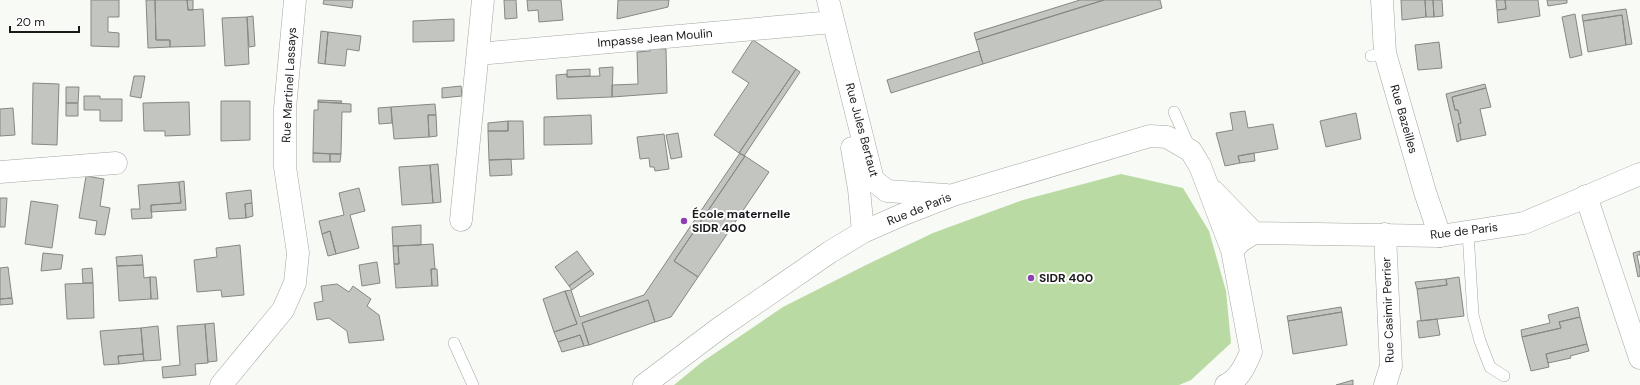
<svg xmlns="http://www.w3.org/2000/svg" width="1640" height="385" font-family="'DM Sans',sans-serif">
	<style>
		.green { fill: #b9daa2 }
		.building { fill: #c2c5c0; stroke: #858883 }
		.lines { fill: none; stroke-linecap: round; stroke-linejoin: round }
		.service-casing { stroke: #a4a7a2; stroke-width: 12 }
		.minor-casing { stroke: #a4a7a2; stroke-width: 23 }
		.tertiary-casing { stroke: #a4a7a2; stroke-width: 23 }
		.service { stroke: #fff; stroke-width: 11 }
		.minor { stroke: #fff; stroke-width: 22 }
		.tertiary { stroke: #fff; stroke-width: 22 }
		.poi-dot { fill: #8c40b2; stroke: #fff; stroke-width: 1.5 }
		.labels { text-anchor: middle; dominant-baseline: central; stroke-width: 4; stroke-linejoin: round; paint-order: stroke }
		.street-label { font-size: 12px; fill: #191a19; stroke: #fff }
		.poi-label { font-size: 12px; font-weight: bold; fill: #191a19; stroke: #fff; text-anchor: start }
	</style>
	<rect width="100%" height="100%" fill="#f7faf5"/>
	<!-- green -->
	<path class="green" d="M1121,174L1183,188L1209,231L1226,291L1231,343L1191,380L1179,385H674L702,362L783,307L866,265L933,233L1023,200Z"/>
	<!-- building -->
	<path class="building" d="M91,0H119V17H108V32L119,33V47L91,46Z
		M146,0H155L156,40H170V47L148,48Z
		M155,0H187L188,10L203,9L205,46L170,47V40H156Z
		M187,0H193V10H188Z
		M324,0H353L352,8L323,4Z
		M504,0H516L517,18L505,19Z
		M527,0H561L563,20L539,22L538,10L528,11Z
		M618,0H669L668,7L617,19Z
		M1080,0H1104L976,40L974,33Z
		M1104,0H1160L1162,8L983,64L976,40Z
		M1401,0H1425L1426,17L1402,20Z
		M1425,0H1433L1434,17H1426Z
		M1433,0H1442L1443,16L1434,17Z
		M1496,0H1505L1506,9L1497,10Z
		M1505,0H1538L1540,16L1498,23L1497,10L1506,9Z
		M1547,0H1567V3L1548,6Z
		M1626,9L1632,44L1626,45L1622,15L1583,21L1582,15Z
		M1575,14L1582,55L1570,58L1562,17Z
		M1622,15L1626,45L1588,52L1583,21Z
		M253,16L255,46L249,47L247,17Z
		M247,17L249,64L225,66L222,18Z
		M454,19V41L413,42V21Z
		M321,31L328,32L325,64L318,63Z
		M328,32L361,36L359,51L347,49L345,66L325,64Z
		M753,40L796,69L739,153L714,135L749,83L732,72Z
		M1439,42L1442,68L1418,70L1415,45Z
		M650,48L666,49L667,93L612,97V85L638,84L637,52L650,51Z
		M979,51L983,64L891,93L887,80Z
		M613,67L612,97L557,99L556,75L567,74V77L600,76L599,68Z
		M590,69V76L567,77V70Z
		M796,69L800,72L744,156L739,153Z
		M134,76H145L141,98L130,96Z
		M33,83L59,84L57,145L32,144Z
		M1485,84L1486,88L1452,97L1455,110H1458L1461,123L1458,124L1461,140L1457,142L1446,94Z
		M461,86L462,96L442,98V88Z
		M66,87H79L78,103H66Z
		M1486,88L1491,107L1480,109L1486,135L1461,140L1458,124L1461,123L1458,110H1455L1452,97Z
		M84,96H100V99H122V121H100V110H84Z
		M318,100L342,101L341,103L318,102Z
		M221,101H250V140L221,141Z
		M189,102L190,135L165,136V131H144L143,103Z
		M318,102L351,104V112H342L341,154L313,153L314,110H318Z
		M66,103H78V116H66Z
		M435,104L436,115H428L429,137L394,139L391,107Z
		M391,107L392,123L379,124L378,108Z
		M13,108L15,135L0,136V109Z
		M1245,111L1248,128L1273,124L1278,149L1238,156L1240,163L1225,166L1216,133L1233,130L1230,113Z
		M1356,113L1361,139L1326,147L1320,121Z
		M428,115H436L437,136L429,137Z
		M591,115L592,144L544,145V117Z
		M508,121V131H488V123Z
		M508,121H523L524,159L489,160L488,131H508Z
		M678,133L682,157L671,159L666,135Z
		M664,134L669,169L655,171L654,167H650L649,158L640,159L637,137Z
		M313,153L330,154V162H313Z
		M740,153L745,156L674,261L698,277L671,317L655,322L648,300L582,323L589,345L584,346L580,335L558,342L554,332L577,324L565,291L571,290L580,317L644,295Z
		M1254,153L1255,161L1240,163L1238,156Z
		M330,154H341L340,162H330Z
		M745,156L769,172L698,277L674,261Z
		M511,159L512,175L490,176L489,160Z
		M438,164L441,202L433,203L430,165Z
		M430,165L433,203L402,205L399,167Z
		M86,176L104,179L100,206L110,208L105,235L95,234L97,221L79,218Z
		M184,181L186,210L151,212V205L181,203L179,182Z
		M179,182L181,203L151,205L152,218L132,219L131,209H140L138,185Z
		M359,188L365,211L350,215L359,248L336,254L330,231L322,234L319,221L344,215L339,193Z
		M251,190L252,203L245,204L246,218L229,219L226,193Z
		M0,198H7L5,227H0Z
		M31,201L58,205L52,248L25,244Z
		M252,203L253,216L246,218L245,204Z
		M421,225V245L393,246L392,227Z
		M330,231L336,254L328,256L322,234Z
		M433,244L435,269H431L432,286L396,288L394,264H399L398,246Z
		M240,245L244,295L222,297L221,290L197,292L194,260L217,257L216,248Z
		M393,246H398L399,264H394Z
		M577,251L591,270L569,286L555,267Z
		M1640,251V255H1637L1640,269V276L1638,277L1633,253Z
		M43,253L63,255L61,269L41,271Z
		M142,255L143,265L117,266L116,257Z
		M377,262L380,283L362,286L359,265Z
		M143,265L144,278L150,277L151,299L119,301L117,266Z
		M8,267L12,298L0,299V268Z
		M92,268L93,283H83L82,269Z
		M431,269H437L438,286H432Z
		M591,270L594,274L572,290L569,286Z
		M150,277H156L158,299H151Z
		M1459,277L1464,316L1421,321L1417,289L1447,285L1446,279Z
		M1446,279L1447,285L1417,289L1415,282Z
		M93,283L94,318L67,319L65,284Z
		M337,284L349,292L353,286L371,299L367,306L379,315L384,340L349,343L347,331L329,318L317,320L314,303L323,301L321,286Z
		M565,291L577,324L554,332L543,299Z
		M12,298L13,304L0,305V299Z
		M648,300L655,322L589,345L582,323Z
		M1341,307L1342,312L1288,321L1287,316Z
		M1578,307L1580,317L1559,322L1561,328L1522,337L1521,330L1550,323L1548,315Z
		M1342,312L1347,345L1293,354L1288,321Z
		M1580,317L1587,344L1546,354L1549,367L1531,371L1522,337L1561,328L1559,322Z
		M1437,319L1440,335L1419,338L1417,321Z
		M214,323L217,361L208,362L205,324Z
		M205,324L208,363L195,364L196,375L163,378L162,367L180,365L177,326Z
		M158,326L161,360L144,361L141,328Z
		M141,328L143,354L118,356L119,364L104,365L100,331Z
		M580,335L584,346L562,352L558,342Z
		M1587,344L1589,351L1570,356L1571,358L1548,363L1546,354Z
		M143,354L144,361L119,364L118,356Z
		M1353,380V385H1336Z"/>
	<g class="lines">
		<defs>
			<path id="service" d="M1371,56L1385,53
				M1174,112L1189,146
				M1468,232L1473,315L1480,341L1490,367L1504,376
				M454,343L473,385"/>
			<path id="minor" d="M1382,0L1385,53L1425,192L1440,236
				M478,54L833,22
				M0,172L116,163
				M1586,196L1640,358
				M461,220L483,0
				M221,385L283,310L295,283L298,253L285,167V108L295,0
				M1385,385L1391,366L1385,234"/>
			<path id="tertiary" d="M828,0L873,180L887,191L946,195
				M852,148L859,189L863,232
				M1213,191L1254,233
				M1232,250L1241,241L1254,233L1440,236L1524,223L1640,174
				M644,385L721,327L830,252L863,232L904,214L953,195L1150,136L1167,137L1191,151L1200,166L1232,250L1251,352C1246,364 1239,380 1226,385"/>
		</defs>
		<!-- service casing -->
		<use href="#service" class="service-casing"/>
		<!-- minor casing -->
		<use href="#minor" class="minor-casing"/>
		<!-- tertiary casing -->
		<use href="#tertiary" class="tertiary-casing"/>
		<!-- service -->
		<use href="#service" class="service"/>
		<!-- minor -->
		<use href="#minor" class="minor"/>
		<!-- tertiary -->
		<use href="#tertiary" class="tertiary"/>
	</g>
	<!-- markers -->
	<g class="poi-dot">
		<circle cx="684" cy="221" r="4"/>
		<circle cx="1031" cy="278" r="4"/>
	</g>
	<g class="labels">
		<!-- street labels -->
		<g class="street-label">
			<text transform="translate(655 38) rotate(-5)">Impasse Jean Moulin</text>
			<text transform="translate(289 85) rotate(-87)">Rue Martinel Lassays</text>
			<text transform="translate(1404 119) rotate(74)">Rue Bazeilles</text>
			<text transform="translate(862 130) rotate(75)">Rue Jules Bertaut</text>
			<text transform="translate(919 209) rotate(-22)">Rue de Paris</text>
			<text transform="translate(1464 231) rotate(-7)">Rue de Paris</text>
			<text transform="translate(1388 310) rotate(-92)">Rue Casimir Perrier</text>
		</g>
		<!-- poi labels -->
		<g class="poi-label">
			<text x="692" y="214">École maternelle<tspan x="692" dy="14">SIDR 400</tspan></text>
			<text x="1039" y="278">SIDR 400</text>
		</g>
	</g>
	<!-- scale -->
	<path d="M10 26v6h69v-6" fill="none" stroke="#191a19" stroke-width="2"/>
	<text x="16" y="26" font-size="12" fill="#191a19" stroke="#ffffff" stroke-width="3" paint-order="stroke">20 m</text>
</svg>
